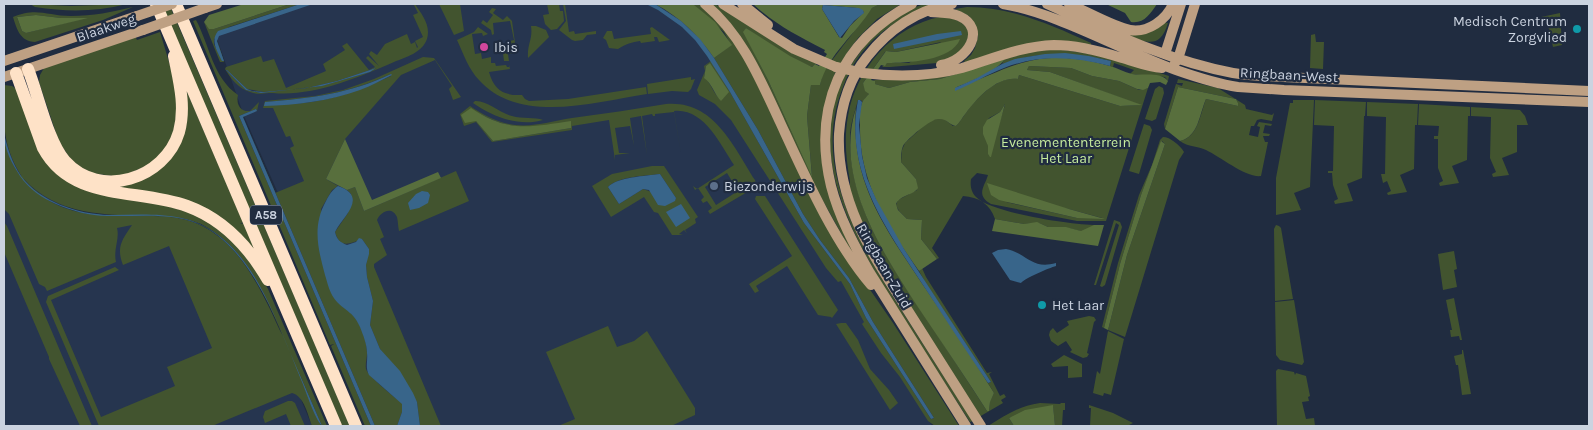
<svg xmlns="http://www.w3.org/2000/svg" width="1593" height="430" font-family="Karla,sans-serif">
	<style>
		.built { fill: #26354f }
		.green { fill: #42542f; fill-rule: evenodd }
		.forest { fill: #586f3d; fill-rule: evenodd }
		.water { fill: #38658a }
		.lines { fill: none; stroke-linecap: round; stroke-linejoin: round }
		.secondary { stroke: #bea083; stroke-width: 10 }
		.highway { stroke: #fee2c7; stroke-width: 12 }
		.secondary-bridge { stroke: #bea083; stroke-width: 10 }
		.culture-dot { fill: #0f9aa8; stroke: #202c40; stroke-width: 2 }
		.hotel-dot { fill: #d1479c; stroke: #202c40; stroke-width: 2 }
		.service-dot { fill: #5c6f8a; stroke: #202c40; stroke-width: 2 }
		.labels { text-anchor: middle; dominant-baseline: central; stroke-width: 4.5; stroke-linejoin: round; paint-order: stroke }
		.shield { fill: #202c40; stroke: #98a1b0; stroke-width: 1 }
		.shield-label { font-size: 12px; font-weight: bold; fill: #cbd3e0 }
		.poi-label { font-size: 14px; fill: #cbd3e0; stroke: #202c40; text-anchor: start }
		.street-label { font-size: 14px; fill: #cbd3e0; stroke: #202c40 }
		.park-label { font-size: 14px; fill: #c6ec9e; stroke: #202c40 }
	</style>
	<rect width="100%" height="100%" fill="#202c40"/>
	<!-- built -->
	<path class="built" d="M307,4H657L677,15L704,41L720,64L792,211L843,281L932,426H378L320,288L244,116L216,36Z
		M4,149L80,219L153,216L297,390L312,426H4Z"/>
	<!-- green -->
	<path class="green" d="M30,4L71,6L127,4C94,12 68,12 35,7Z
		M161,4H169L350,426H342Z
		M290,4H300L229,27L214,39V44L223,62L217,39L224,62H220L204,22L207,26L214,29Z
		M415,4C422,15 431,25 427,39C422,53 406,57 394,62C358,78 311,97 273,93C265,93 258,95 250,92C239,89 231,79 225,69L226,67L261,56L263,62L274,59L286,88L326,71L323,64L345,50L342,46L347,43L369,70L375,67L366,58L368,56L379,66L369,54L371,51L377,55L385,44L407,34L411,44L415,42L417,48L418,47L415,41L423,37L413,15L418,13L414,5ZM376,68L370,72L321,86L261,93L246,90L226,70H227L247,89L264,92L307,88L337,81Z
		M439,4H460L464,31L454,35Z
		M547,4H561H559L560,11H563L564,21L557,29L551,30L545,24L543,15L549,14Z
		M563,4H565L569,32L574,31L575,34L596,31V34L587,35L583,40L575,41L572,40L559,30L566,21Z
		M693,4H701L736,42L853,265L893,323L959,426H935L928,421L900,377L881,353L862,324L864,322L841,281L838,282L826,268L731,120L715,104L699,95L697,90L705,71L704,66L711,61L730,92L804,223L850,284L866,318L931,419L934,418L873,322L849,278L820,240L803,214L758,130L714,58L731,45L724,32ZM710,63L728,92L721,100C713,94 712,84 704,77L706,66Z
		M711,4H715L818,64H815L812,67C788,58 767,43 746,28L744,32L768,80L812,176L807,116L811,85H820L823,72L872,8L880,4H901L877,19L858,38L849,50L835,73L823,112L821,154L857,259L856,260L813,183L764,80Z
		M924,4H935C891,21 860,42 843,87C809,171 866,254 909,322C930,355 951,388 973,421L970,422C949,390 928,357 907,324C858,247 790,140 859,54C864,47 869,39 875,33C888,22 908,9 924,4Z
		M133,7L103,20L35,42C20,41 17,30 13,17C37,7 47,16 71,16C93,16 112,12 133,7ZM36,15L61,18H85L26,33L22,31L17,17Z
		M967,7C1012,7 1051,25 1091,43V45L1077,43L965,63L964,61L971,55L975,48L978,36L969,16L955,9Z
		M492,8L496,9L493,13L503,20L507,16L512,21L516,50L514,53L508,54L509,61H504L502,45L510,43V41L514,40L510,21L493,23L494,34L492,35L491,30L481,23L483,20L487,23L493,15L489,12Z
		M1560,13L1562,45L1553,47L1549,29L1541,17Z
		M940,17C951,17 972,22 968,38C966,43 963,49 961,53L937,63L890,67H882L887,63H909L941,42L896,52L888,51L885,52L863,83L869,94L862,102L861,100H858C855,112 850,124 850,137C849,205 890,265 927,319C947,350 967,380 987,411H989L990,401L994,393L988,383L991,382L925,282L919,271L922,268L926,277L987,373L992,372L989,374L1000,396L1004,394L1006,397L1001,400L1003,403L979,417L897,289L864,230L848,185H850V181C846,159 844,138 848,116C856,69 893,26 940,17Z
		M196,20C209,44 213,78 238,95C236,104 240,112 250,111L259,102L257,111L243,117L275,193L304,181L290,148L294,146L290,136L286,137L273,108H263L265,101L315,96L343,90L374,79L423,57L434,58L461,97L453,100L449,89L452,86L435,60L401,75L345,139L326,179L338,186L332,190L321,209L343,307C358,315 367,337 367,353C367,358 365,364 366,369C367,375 395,398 402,403V412L397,426H375L243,117L257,111L256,109L239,116L371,426H365L331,346L334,344L330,345L193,21ZM391,74V76C352,94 309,109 265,102C312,98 347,94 391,74Z
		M1163,22L1168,23C1160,49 1147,43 1127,35Z
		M531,26H536L546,30L549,37L528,58C527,44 533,39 531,26Z
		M478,27L488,34L483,36L482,33L472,34L475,54L481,53L482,59L491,57V63H495L496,66L506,65L507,67H509V65L510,69L489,72C494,90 504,96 522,95L525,99L529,101L568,99L646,87L647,94C596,102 519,125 479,80C469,70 463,53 457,40L474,32Z
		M652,27L670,40L659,42L657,37H654L655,41L641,43L640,41C632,42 626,44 618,49L609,48L606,40L603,38L607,31H612L614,39L651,34L650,28Z
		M160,32L175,82L178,107L172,139L155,162L121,177L90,173L72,161L59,142L39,82L40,75L44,68L135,36L137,40Z
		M1315,34L1316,42H1324L1323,69L1310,68L1311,35Z
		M1052,49C1093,52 1131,63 1169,76L1168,81L1165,77L1130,74L1134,70L1114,63L1113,67L1110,66L1111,61C1073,52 1039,51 1002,64L1004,60L940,79L910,82L889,88L875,84V81L873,80L906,79L1013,54Z
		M1029,66L1071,68L1092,76L1119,81L1139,90L1148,88L1106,221H1077L991,204C975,195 985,186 988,175L977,173L971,179C970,185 971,192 976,197C991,213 1073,225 1096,225L1085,231H1080L1069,228L1048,227L1039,223L1024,224L995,219C990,204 979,197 963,196L932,248L939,258L937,259L921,239L922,220L907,219L899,211L896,205L898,200L917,190L916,179L901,162L902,150L905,143L929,121L936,119H944L953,126H956C961,121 964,115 968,110C979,96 998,76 1018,79L1019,75L1120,106L1140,105L1050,72L1027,70ZM1005,104V105L989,156L988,145L983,130L989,118L1000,112ZM1006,202L1069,209L1102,218H1077Z
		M691,77V80L695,79L691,89L688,92L672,91L648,94L647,84Z
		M1178,79L1218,88L1245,105L1246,109L1272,115L1274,113L1272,121L1261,119L1257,120L1254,126H1251L1249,135L1258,137L1260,127L1257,126L1259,122L1272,124L1271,126L1265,125L1263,133L1270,134L1269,136H1263L1265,142H1268L1261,176C1246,178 1221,157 1206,150C1198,146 1188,147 1180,141C1198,137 1200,115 1206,99L1238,106V103L1236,99L1178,87L1165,129L1164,124L1176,84L1182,86L1183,83H1177Z
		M182,80L243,222L240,224L244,223L261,264L224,223L78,179L55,153L112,184L171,153Z
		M4,85L12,86L18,90L42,154L151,201L197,214L232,239L259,274L268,289L327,426H322L296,366L321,426H312C308,415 304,396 292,393L212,426H99L46,302L48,296L115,267L119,270L51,300L101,417L175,386L167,367L212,348L169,246L123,265C116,247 122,240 132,225L117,228C120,239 113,249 116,262L47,291L45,287L39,284L9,214L4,209V138C8,151 12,167 22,177C1,143 4,123 4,85ZM23,178C57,216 106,215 153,216C173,217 191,217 208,228C246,251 266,296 283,336C278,328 274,317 270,309C255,279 239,249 211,231C163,199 97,233 45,198C37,191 29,187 23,178Z
		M1159,86L1163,88L1164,93L1156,119L1152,121L1145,119L1155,89Z
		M1293,100H1314L1310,187L1294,193L1301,210L1276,215V178L1290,103H1293Z
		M1315,100L1366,102L1365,116H1364L1362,178L1347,184L1353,201L1335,204L1334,201L1338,199L1333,185L1332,173H1328V171H1333L1334,126L1314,125Z
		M475,101C486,100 500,113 512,116C522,119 535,117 543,120C519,127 493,117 473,103Z
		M1367,102L1418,104L1417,125H1415L1414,169L1400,175L1407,192L1388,195L1387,193L1391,191L1387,181L1383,183L1381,174H1385L1386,117L1367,116Z
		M666,104C714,100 733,146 755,180L756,184L754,188L710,214L708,211L712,208L707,201L703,203L701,200L704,197L698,188L695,190L693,186L697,189L734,165C720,144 704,108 674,111L681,154L674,112L655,114V116H653L652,114L642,116L647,155L641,116L630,118L634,146L630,126L615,128L619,153H630L615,155V160L609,120L572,126V130L492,142L476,122L464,126L460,114L470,106C483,115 498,123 515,125C535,127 552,121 572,118C603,114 635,109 666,104ZM471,109C490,120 509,128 531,127C547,127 554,122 570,125L571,128L493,141L476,121ZM727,173L738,191L716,205L705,187Z
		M1419,104L1470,107V116H1468L1467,160L1452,166L1459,183L1440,186L1439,183L1443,181L1438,168V139H1434V136H1438L1439,126L1418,125Z
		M1471,107L1520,110L1525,116L1528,125H1517V152L1502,158L1509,175L1493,177L1492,174L1496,172L1490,158L1491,117L1471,116Z
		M1144,124L1150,126L1152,130L1139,174L1129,171Z
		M1163,137C1170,137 1180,145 1184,152L1179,160L1125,337L1108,330L1127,255L1165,144L1162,141L1141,195L1120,264L1104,328L1102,327L1118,263L1139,195L1152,165L1160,140Z
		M652,166H664L698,217L695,219L696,223L685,230L687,233L684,230L679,234L683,235H672L658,213L654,212L644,197L611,217L592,186L612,174ZM660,174L676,198L675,200L643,189L619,204L608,187C619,176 645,176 660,174Z
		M456,171L469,201L399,231C398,227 398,221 397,217C392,206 381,211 377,220L384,237L380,239L387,255L374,264V267L441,426H420L417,402L380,349L370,325L373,301L367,277L366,265L369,249L362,239C349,244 340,249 335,232L348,213L351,194L347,190L355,187L364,211Z
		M756,196H765L838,310L832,318L831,317L818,315L787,266L756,286L759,291L755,293L749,284L792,256L755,199Z
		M1114,220L1120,222L1122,227L1105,285L1102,287L1100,286L1119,225L1116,223L1096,285H1094Z
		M4,222L7,226L92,426H80L49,359V357L4,252Z
		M1276,225L1279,226L1281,228L1293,299L1275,301L1274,229Z
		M1454,251L1457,269L1454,270L1457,287L1443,290L1438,254Z
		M1454,298L1462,340H1460L1459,336L1451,337L1450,330H1452L1446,300Z
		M1294,300L1304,362L1302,365L1280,360L1276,355L1275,302Z
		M1089,316L1094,317L1096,320L1094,322L1087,353L1089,354L1087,357L1083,358L1070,352L1072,350L1066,341L1058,346L1051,341L1049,335L1050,331L1053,328L1057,333L1069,325L1067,321Z
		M841,323H846L858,340L870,369L889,390L898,403L890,410L836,324Z
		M608,326L617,347L634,341L647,331L695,408V415L671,426H558L575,419L546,352Z
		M1108,331L1124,339L1111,395L1104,393L1103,396L1093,393L1097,371L1100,374Z
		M1462,350H1463L1471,394L1462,395L1458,365H1456L1454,356L1462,354Z
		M1064,355L1082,364V377L1068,378V366L1053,367L1051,364Z
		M1278,369L1294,372L1295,375L1296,373L1306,376L1310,396L1308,397L1309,401L1302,402L1306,419L1314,418L1315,426H1277L1276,371Z
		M288,401H292L295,403L305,426H291L286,414L265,423L263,417L265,411Z
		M1040,403L1060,404L1061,403H1065V410H1063L1062,426H1055L1053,406L1009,418L1014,426H988C1005,416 1018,406 1040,403Z
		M1089,405L1113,413L1133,423L1127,426H1090L1091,408H1089Z"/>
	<!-- forest -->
	<path class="forest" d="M244,4H290L214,29H209L204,22L209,15Z
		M655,4H693L715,22L732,45L714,58C698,35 680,17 655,4Z
		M753,4H880L872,8C856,34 828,54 820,85H811L807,116L812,177L768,80L743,32L746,28L790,56L812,67L815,64L819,66L827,54L824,52L825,50C796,35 776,25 753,4ZM823,5L857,8L864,12L850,26L842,38L839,37L822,9Z
		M1106,4H1157C1150,14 1144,24 1131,22L1125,13Z
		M36,15L61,18H88L26,33L22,31L17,17Z
		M960,39C952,61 907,63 887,63L885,66L881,65L871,80L875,81V84L889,88L910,82L940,79L1005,59C996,72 969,82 955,88C1000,74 1025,52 1076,59C1087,60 1099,63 1110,66C1117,68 1124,72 1132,74C1143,76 1160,71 1168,81L1166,85L1160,82L1150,83L1148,88L1143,90L1137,89L1119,81L1092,76L1071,68L1029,66L1027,70L1050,72L1142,105L1120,106L1019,75L1018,79C997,76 977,98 966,113C962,118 960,122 956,126C949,125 947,118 938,119C931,119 907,139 903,146C901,151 901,156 901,162L916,179L918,188C913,196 901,194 896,204L898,210L907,219L922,220L921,239L937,259L919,271C889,229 860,183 860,130C860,122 859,110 862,103C863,100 867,96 869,94L865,91L863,83L886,51L896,52Z
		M710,63L729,92L721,101C714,94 712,83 704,78L706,66Z
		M1178,87L1236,99L1238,103V106L1206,99C1199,115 1199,136 1180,141L1165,129Z
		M1005,104L991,157H990L988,154V146L983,134V127L987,120L1000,112Z
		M471,108C508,133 530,127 571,121V128L493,141L476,121L465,123L461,115Z
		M856,108C850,180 883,225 921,282C946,319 971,355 994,393L990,402L989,411H987C968,381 948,352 928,322C889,263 832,183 856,108Z
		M345,139L372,200L438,172L441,178L364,211L355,187L347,190L326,179Z
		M1161,141L1165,144L1127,255L1108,330L1104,328L1120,264L1141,195Z
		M987,183L1069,209L1105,219L1077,218L999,200L991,195Z
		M995,219L1024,224L1037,222L1048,227H1066L1081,231L1094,225H1104L1098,246L992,231Z
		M1053,405L1055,426H1014L1009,418L1025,410Z"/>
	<!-- water -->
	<path class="water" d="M300,4H313L219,36L217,41L224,61H222C217,51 210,41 218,31Z
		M646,4H655L681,21L700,39L714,58L758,130L803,214L820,240L849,278L873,322L934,418L931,419L866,318L850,284L804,223L730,92L707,56L695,40L682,27L658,10Z
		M823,5L859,8L863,10L864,13L854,21L840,38L822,9Z
		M961,31L962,35L894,49L893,44L937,34Z
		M1065,53L1089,56L1111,61L1110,66C1074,57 1040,54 1004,68C988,74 972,84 955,91V88L977,78L1002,64L1015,59L1045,54Z
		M376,68L370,72L322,86L261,93L246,90L226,70H227L247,89L252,91L264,92L307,88L337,81Z
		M391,74L392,75C381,80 371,86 360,90C330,101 296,105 264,106L265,102C311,98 349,94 391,74Z
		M858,100H860L862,102L859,125L862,156L867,178L876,199L904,249L991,382L988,383C966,351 945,318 923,285C886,229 844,171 858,100Z
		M256,109L257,111L243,117L375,426H371L239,116Z
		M4,134C8,149 12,163 21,176C40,202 78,214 109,215C147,215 186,210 218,235C254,262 272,309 289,350C300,375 311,401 322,426C314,417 307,394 302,382C281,331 255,255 205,227C176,211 139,217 107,216C90,216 72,211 56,204C42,198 29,189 20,176C12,164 4,149 4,134Z
		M660,174L676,198L675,201L665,206L658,205L649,190L643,189L619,204L608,187C617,177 646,176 660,174Z
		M338,186C369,197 343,216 335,232C337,240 340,242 347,245L356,242L359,238L362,239L369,249V254L366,265L367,277L373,301L370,325L380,349L400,371L413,393L417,402L420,426H397L402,412V404L369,375C365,367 368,361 367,353C367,344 363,335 360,327C352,308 339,310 331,293C328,287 327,281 325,275C318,249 312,226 326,201C329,195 332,190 338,186Z
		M422,191L428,192L430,195L428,203L419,208L410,210L408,203L416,194Z
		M681,204L690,218L676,227L666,212Z
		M1006,249C1027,253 1031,270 1056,263V266C1049,268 1025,278 1021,283L1010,280L992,253L998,250Z"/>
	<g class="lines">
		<!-- secondary -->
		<path class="secondary" d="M705,4C742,35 760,79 780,122C804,174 834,242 871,285
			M723,4L794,49L836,67
			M742,4L768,25
			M912,4C841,41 812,107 831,186C839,217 854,245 870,273L966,426
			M952,4C918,9 888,30 867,57C849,79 841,106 839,134C836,204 876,260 912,317C935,353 958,390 981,426
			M1003,4C1060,14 1120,50 1176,70C1196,77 1218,84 1238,87C1254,88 1269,89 1284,90L1589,102
			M1047,4C1107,31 1168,61 1233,73C1250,76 1267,76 1283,77L1589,91
			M1069,4C1086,11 1114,27 1130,30C1148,33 1166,20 1173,4
			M205,8L217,4
			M931,12C940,13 950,12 959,16C988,29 967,61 941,65
			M1165,54L1181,4
			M4,61L137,16
			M1175,63L1178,59L1195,4
			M863,73C896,77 929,77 962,68C992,59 1022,46 1054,45C1077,45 1100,51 1122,58C1136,62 1148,67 1162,68
			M4,77L143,30"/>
		<!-- highway -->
		<path class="highway" d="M156,4L336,426
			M176,4L356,426
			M28,69C38,94 48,142 65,161C100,200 165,179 179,132C186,106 179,81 174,56
			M16,73L43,148C72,202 137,188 187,206C223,219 249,247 268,280"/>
		<!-- secondary-bridge -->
		<path class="secondary-bridge" d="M137,16L172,4
			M143,30L205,8
			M836,67L863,73"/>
	</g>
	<!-- markers -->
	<g class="culture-dot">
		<circle cx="1577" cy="29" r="5"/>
		<circle cx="1042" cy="305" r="5"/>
	</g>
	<circle class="hotel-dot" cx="484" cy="47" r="5"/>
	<circle class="service-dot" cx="714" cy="186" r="5"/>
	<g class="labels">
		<!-- shield labels -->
		<rect class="shield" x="250" y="205.5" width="32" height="19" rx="4"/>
		<g class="shield-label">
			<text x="266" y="215">A58</text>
		</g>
		<!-- poi labels -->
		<g class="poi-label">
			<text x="1567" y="21" text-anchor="end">Medisch Centrum<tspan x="1567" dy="16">Zorgvlied</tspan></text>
			<text x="494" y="47">Ibis</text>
			<text x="724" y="186">Biezonderwijs</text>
			<text x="1052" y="305">Het Laar</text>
		</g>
		<!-- street labels -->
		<g class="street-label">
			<text transform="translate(106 28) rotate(-19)">Blaakweg</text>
			<text transform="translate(1289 75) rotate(3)">Ringbaan-West</text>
			<text transform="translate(884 266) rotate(60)">Ringbaan-Zuid</text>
		</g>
		<!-- park labels -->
		<g class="park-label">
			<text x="1066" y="142">Evenemententerrein<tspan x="1066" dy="16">Het Laar</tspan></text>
		</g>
	</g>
	<!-- border -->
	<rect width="1593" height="430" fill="none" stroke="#cbd3e0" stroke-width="10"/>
</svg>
